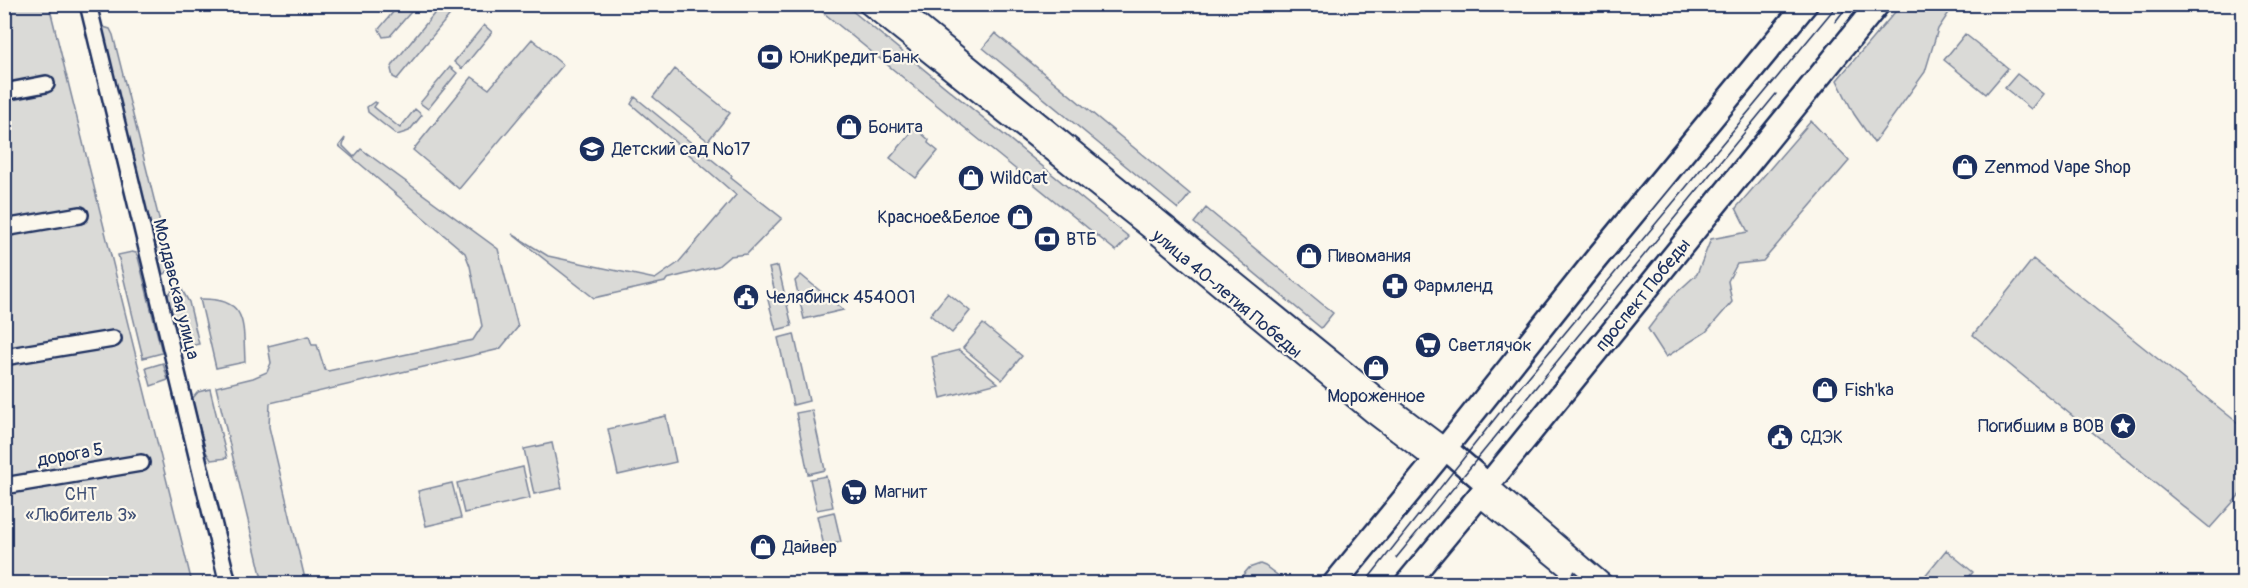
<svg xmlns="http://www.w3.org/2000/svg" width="2248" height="588" font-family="Pangolin,sans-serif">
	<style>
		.green { fill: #dadad7; stroke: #7a849a; stroke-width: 1.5 }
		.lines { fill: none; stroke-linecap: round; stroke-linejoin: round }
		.minor-casing { stroke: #1b2f5e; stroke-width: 20 }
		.tertiary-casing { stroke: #1b2f5e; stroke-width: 22 }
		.primary-casing { stroke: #1b2f5e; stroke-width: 27 }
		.minor { stroke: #fbf7ec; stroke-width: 15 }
		.tertiary { stroke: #fbf7ec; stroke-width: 18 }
		.primary { stroke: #fbf7ec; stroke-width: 22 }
		.tram { stroke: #1b2f5e; stroke-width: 1.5 }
		.labels { text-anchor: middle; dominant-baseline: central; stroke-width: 4.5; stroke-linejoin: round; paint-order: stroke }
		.poi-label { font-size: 18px; fill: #1b2f5e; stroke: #fbf7ec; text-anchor: start }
		.street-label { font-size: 18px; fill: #1b2f5e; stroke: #fbf7ec }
		.park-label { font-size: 18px; fill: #415176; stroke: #fbf7ec }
	</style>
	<rect width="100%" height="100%" fill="#fbf7ec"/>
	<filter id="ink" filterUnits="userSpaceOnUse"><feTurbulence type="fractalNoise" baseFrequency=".0167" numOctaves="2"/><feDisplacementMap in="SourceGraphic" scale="12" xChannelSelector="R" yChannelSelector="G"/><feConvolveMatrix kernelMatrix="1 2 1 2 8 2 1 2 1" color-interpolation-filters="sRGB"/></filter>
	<g filter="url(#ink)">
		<!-- green -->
		<path class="green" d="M442,4L458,5L397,79L393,77L391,69L394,63Z
			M4,5H49L192,583H5Z
			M399,5H417L390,36L383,37L379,29Z
			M814,5H845L1129,237L1116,251Z
			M1901,5H1954L1938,29L1925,72L1874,143L1854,114L1837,80Z
			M484,25L492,32L462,69L454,62Z
			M100,26L110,29L113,35L171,267L165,274L159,273Z
			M995,33L1190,194L1178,209L983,48Z
			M1965,34L2008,68L1986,94L1944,60Z
			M532,39L563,65L459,189L413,150L472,77L489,89Z
			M450,67L457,73L428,109L420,103Z
			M675,69L730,113L708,141L653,97Z
			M2017,74L2043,94L2031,109L2005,88Z
			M635,97L732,176L731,178L782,218L747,254L730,256L718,266L667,279L665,282L594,298L512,234L548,256L655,279L678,263L736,195L631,104Z
			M374,102L377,103L374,107L400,128L415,109L422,115L409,131L397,135L368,112L367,107Z
			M1811,121L1849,161L1763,261L1737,264L1728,281L1732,302L1706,332L1666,357L1648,329L1673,296L1697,274L1711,239L1748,232L1736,208Z
			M915,128L929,140L928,143L938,151L916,178L890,158Z
			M345,138L343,146L354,157L361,149L498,249L518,327L500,349L270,403L269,427L306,583H263L216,387L253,378L267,372L271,363L268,346L309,336L312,345H317L325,370L328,371L473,340L482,326L470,266L465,253L339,146Z
			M1206,208L1333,313L1321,328L1194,223Z
			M132,252L136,253L138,257L162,353L143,358L118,255Z
			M2033,259L2243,427V491L2210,528L1973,335Z
			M778,266L792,326L776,330L768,300L775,292L769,268Z
			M801,275L843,310L804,319L795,281Z
			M178,283L189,302L199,344L181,348L169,304L168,295Z
			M948,293L970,311L952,333L930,315Z
			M200,299C248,298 243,322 245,362L216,368Z
			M983,324L1022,356L1002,380L963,348Z
			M794,334L809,401L793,405L778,338Z
			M959,350L998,383L941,398L932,357Z
			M163,363L168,380L151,386L146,368Z
			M210,389L227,458L211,460L206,452L192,399L198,392Z
			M812,410L825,470L808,474L796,413Z
			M666,416L676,462L618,475L608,429Z
			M552,443L562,488L534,494L524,449Z
			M523,467L530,498L464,513L457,483Z
			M826,476L833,507L817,510L810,479Z
			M452,483L461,518L426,526L418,491Z
			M834,512L841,542L824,546L817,516Z
			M1946,550L1973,572L1964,583H1919Z
			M1260,564L1265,566L1288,583H1236L1249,568Z"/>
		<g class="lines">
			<defs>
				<path id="minor" d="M88,4L228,584
					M4,92L46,84
					M4,228L80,215
					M4,357L113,339
					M4,486L141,463"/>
				<path id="tertiary" d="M867,4L1157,235L1372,413L1435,461
					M894,4L1381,400L1445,448
					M1488,485L1604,584
					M1479,496L1566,567"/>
				<path id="primary" d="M1445,448L1488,485
					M1334,584L1435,461L1596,259L1806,4
					M1406,584L1479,496L1878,4"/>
			</defs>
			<!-- minor casing -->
			<use href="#minor" class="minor-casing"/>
			<!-- tertiary casing -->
			<use href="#tertiary" class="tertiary-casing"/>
			<!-- primary casing -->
			<use href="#primary" class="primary-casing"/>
			<!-- minor -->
			<use href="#minor" class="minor"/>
			<!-- tertiary -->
			<use href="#tertiary" class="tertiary"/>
			<!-- primary -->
			<use href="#primary" class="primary"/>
			<!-- tram -->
			<path class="tram" d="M1835,22L1849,4
				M1396,558L1776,94
				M1364,584L1516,392L1838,4"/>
		</g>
	</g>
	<!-- icons -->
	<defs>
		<symbol id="bank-disc" viewBox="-11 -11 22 22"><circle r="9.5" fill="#1b2f5e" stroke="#fbf7ec"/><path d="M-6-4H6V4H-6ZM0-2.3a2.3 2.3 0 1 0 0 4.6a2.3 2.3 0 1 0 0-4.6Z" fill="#fff"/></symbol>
		<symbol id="shop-disc" viewBox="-11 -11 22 22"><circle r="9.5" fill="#1b2f5e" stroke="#fbf7ec"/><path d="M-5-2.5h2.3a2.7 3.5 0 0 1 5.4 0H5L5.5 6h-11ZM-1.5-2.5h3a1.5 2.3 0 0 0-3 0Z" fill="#fff"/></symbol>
		<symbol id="school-disc" viewBox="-11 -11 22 22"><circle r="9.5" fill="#1b2f5e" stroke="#fbf7ec"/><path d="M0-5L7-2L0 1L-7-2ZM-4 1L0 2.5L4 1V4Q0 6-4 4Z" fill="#fff"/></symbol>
		<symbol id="pharmacy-disc" viewBox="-11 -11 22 22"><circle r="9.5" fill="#1b2f5e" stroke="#fbf7ec"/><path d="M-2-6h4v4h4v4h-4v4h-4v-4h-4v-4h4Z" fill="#fff"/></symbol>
		<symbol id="civic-disc" viewBox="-11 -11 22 22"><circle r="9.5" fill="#1b2f5e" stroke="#fbf7ec"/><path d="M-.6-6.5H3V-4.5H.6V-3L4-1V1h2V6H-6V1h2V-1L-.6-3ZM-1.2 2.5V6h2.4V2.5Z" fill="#fff"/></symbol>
		<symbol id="supermarket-disc" viewBox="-11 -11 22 22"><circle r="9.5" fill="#1b2f5e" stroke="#fbf7ec"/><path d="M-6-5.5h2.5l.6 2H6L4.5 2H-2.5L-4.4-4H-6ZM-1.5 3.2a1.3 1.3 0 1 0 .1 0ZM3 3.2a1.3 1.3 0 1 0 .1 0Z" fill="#fff"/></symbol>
		<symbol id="sight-disc" viewBox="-11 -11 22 22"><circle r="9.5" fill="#1b2f5e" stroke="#fbf7ec"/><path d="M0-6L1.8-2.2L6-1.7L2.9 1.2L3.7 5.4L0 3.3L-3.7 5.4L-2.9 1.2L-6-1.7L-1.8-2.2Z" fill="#fff"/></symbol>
	</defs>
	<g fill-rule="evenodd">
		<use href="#bank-disc" x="755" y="42" width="30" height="30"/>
		<use href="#shop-disc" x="834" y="112" width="30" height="30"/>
		<use href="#school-disc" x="577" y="134" width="30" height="30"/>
		<use href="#shop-disc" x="1950" y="152" width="30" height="30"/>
		<use href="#shop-disc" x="956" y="163" width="30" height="30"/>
		<use href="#shop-disc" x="1005" y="202" width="30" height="30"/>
		<use href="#bank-disc" x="1032" y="224" width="30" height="30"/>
		<use href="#shop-disc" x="1294" y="241" width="30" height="30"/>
		<use href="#pharmacy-disc" x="1380" y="271" width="30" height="30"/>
		<use href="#civic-disc" x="731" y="282" width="30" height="30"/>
		<use href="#supermarket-disc" x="1413" y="330" width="30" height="30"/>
		<use href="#shop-disc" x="1361" y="353" width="30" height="30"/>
		<use href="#shop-disc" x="1810" y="375" width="30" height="30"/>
		<use href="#sight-disc" x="2108" y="411" width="30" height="30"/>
		<use href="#civic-disc" x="1765" y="422" width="30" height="30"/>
		<use href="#supermarket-disc" x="839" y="477" width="30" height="30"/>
		<use href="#shop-disc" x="748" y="532" width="30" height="30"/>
	</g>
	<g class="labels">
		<!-- poi labels -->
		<g class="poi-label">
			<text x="790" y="57">ЮниКредит Банк</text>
			<text x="868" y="127">Бонита</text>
			<text x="612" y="149">Детский сад №17</text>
			<text x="1984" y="167">Zenmod Vape Shop</text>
			<text x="990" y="178">WildCat</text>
			<text x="1000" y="217" text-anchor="end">Красное&amp;Белое</text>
			<text x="1066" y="239">ВТБ</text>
			<text x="1328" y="256">Пивомания</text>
			<text x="1414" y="286">Фармленд</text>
			<text x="766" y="297">Челябинск 454001</text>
			<text x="1448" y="345">Светлячок</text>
			<text x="1844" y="390">Fish'ka</text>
			<text x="1376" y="396" text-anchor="middle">Мороженное</text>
			<text x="2104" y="426" text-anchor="end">Погибшим в ВОВ</text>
			<text x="1800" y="437">СДЭК</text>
			<text x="874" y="492">Магнит</text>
			<text x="783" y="547">Дайвер</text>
		</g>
		<!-- street labels -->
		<g class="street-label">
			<text transform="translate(176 289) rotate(76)">Молдавская улица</text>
			<text transform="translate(1227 294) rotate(40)">улица 40-летия Победы</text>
			<text transform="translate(1643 295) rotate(-51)">проспект Победы</text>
			<text transform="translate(70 455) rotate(-10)">дорога 5</text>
		</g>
		<!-- park labels -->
		<g class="park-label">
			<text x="81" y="494">СНТ<tspan x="81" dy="21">«Любитель 3»</tspan></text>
		</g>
	</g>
	<!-- margin -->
	<rect width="2248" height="588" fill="none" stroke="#fbf7ec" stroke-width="24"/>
	<rect x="12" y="12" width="2224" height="564" fill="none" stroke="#1b2f5e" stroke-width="2" filter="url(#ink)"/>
</svg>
